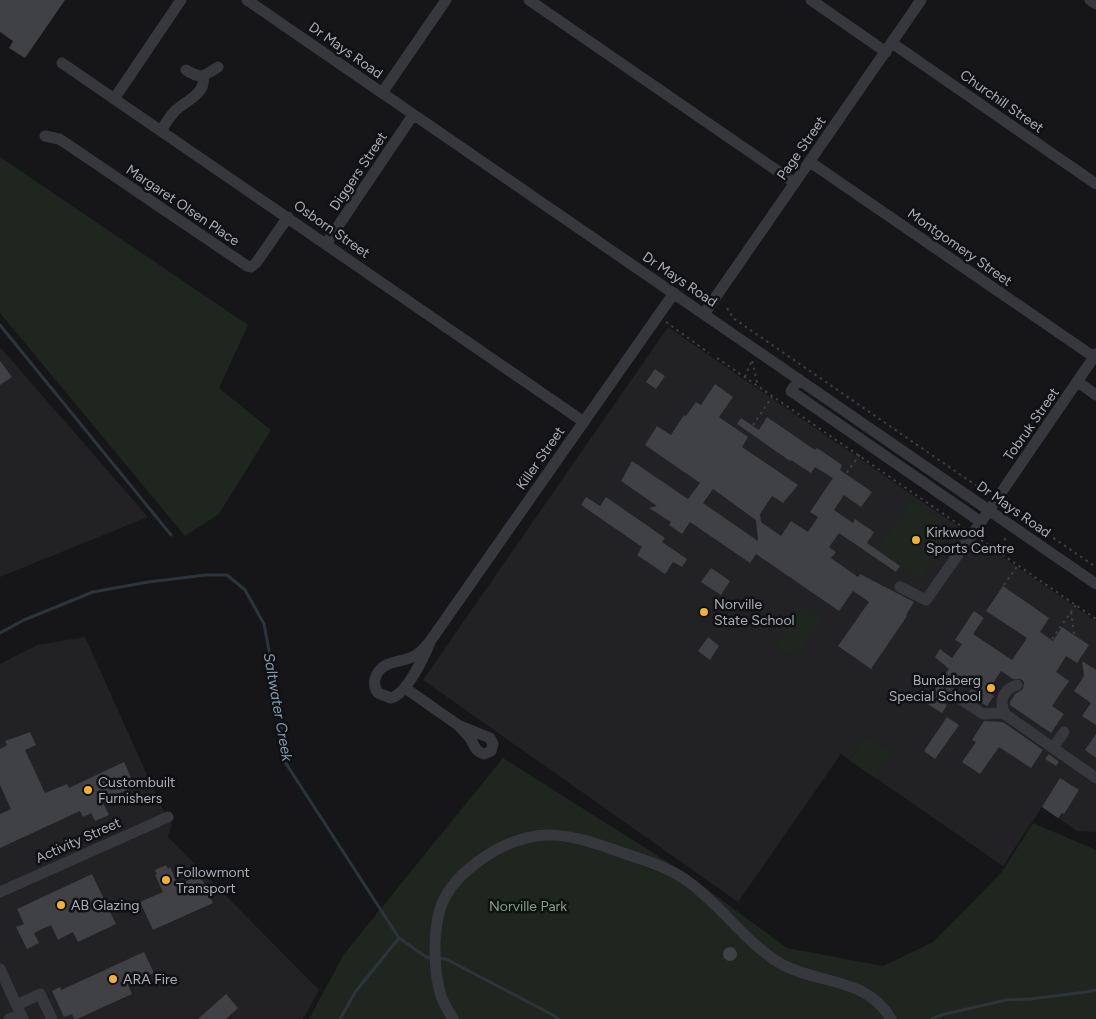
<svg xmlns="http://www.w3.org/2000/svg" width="1096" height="1019" viewBox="0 0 1096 1019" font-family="Figtree,sans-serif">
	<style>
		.built { fill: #222225 }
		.green { fill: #1e261f }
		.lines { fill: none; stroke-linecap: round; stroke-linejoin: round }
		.stream { stroke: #2c353c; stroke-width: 3 }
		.building { fill: #404145; fill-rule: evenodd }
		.path { stroke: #3d3f44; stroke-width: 2; stroke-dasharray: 2.5 4; stroke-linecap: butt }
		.minor { stroke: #37383d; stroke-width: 11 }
		.poi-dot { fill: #f2b134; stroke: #111113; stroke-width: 2 }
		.labels { text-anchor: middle; stroke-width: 5; stroke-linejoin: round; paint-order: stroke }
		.street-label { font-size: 14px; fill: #a8adb8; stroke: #111113 }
		.poi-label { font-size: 14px; fill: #a8adb8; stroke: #111113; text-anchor: start }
		.park-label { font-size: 14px; fill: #7fa381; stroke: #111113 }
		.water-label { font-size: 15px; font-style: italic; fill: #7f9bb3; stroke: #111113 }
	</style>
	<rect width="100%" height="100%" fill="#161618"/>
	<path class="built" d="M668 327 1096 621V832L1077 831 1042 807 1003 866 841 754 738 902 423 680Z
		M0 347 148 517 0 577Z
		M85 637 162 808 172 824 168 837 319 990 303 1019H0V664L37 645Z"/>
	<path class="green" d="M0 157 248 325 219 388 271 430 219 514 185 536 0 313Z
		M912 501 954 530 919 579 877 550Z
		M803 606 822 619 795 658 776 645Z
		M867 736 891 752 874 777 850 761Z
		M503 758 685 873 787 948 883 966 933 942 1001 873 1033 823 1096 850V1019H309L344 954Z"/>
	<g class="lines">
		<path class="stream" d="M0 325 171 535
			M0 633 24 620 93 592 148 582 206 575H227L245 590 264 624 279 703 285 762 399 938 426 957 432 958
			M438 958 446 959 553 1015 558 1019
			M340 1019 356 991 399 938
			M932 1019 941 1015 1006 1000 1030 999 1086 992 1096 990"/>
	</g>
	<path class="building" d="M0 0H65L25 58 9 48 13 41 0 32Z
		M0 361 12 377 0 385Z
		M655 369 665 376 656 389 646 382Z
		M715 384 733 397 719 417 748 437 742 447 798 485 783 503 772 496 760 514 761 522 781 536 791 521 808 532 818 517 810 512 833 478 815 467 811 473 791 460 790 461 737 424 741 418 759 430 767 417 815 450 817 448 842 465 840 470 872 492 861 507 844 495 834 510 853 523 855 519 874 532 867 543 900 566 896 572 839 533 829 547 836 552 831 558 858 577 860 574 914 602 906 615 907 616 871 669 838 646 869 602 853 591 839 611 756 554 750 563 690 522 682 534 669 525 671 522 649 508 657 506 621 481 632 461 688 499 700 483 645 445 657 426 671 435 684 415 686 416 696 402 701 405ZM713 489 756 520 758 541 703 503Z
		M586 497 600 506 606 497 665 538 662 542 687 559 682 567 673 562 665 574 637 555 642 547 581 505Z
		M711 568 730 581 721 595 701 582Z
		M1003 586 1049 618 1040 632 1053 641 1062 627 1089 645 1077 663 1066 656 1056 672 1069 681 1052 706 1064 714 1051 733 1010 705V702L1015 694 1023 689 1024 682 1021 679H1013L1001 671 988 691 994 696 987 706 967 695 974 686 959 675 952 685H947L944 688 943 692 944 696 941 701 947 705 942 713 926 703 949 669 935 657 940 649 952 658 962 644 955 640 974 611 984 618 973 634 1012 660 1027 638 986 611Z
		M708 637 719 646 710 660 698 651Z
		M1082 661 1096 670V725L1082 716 1091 703 1074 691 1084 676Z
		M947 717 959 725 935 759 924 751Z
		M984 721 1003 722 1043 750 1031 768 999 747 980 774 962 762 976 742 972 740Z
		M30 732 36 745 25 750 45 793 67 784 69 788 124 762 135 786 102 801 109 815 95 821 91 813 83 817 80 811 0 848V814L11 809 0 785V749L7 745 5 741Z
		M1096 734V758L1085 750Z
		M1049 754 1059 762 1056 766 1045 759Z
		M1060 778 1079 790 1064 814 1062 813 1058 818 1042 807Z
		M166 865 168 869 170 867 178 885 200 875 213 903 153 930 140 902 163 892 155 875 157 874 155 870Z
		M92 874 116 924 78 942 73 932 58 940 51 925 34 933 39 943 27 949 16 927 24 924 17 909Z
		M723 954a7 7 0 1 1 14 0a7 7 0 1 1-14 0Z
		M144 952 154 973 128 985 132 994 77 1019H74L72 1014 64 1017 52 991 60 987 61 990Z
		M226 994 238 1008 226 1019H198Z"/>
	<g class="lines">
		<path class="path" d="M727 308 733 318 987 493
			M666 322 709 353
			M717 358 964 528
			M745 377 752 360 758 387
			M753 425 772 397
			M843 478 861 453
			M1005 505 1096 567
			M981 540 1096 619
			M997 551 1007 536
			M1004 585 1018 565
			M1071 612 1074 634
			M1052 639 1076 605"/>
		<path class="minor" d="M247 0 1096 584
			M529 0 795 183
			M811 0 886 52
			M1090 0 1096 4
			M892 43 1096 184
			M62 63 584 422
			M186 70C202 80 203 76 218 67
			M382 93 446 0
			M114 99 181 0
			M161 131C165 124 169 117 175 111 185 101 207 94 203 76
			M45 136 59 139 64 142 247 266 251 267 256 263 288 217
			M810 162 1094 357
			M326 244 413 115
			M704 314 921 0
			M799 379 791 391 981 522 1096 354
			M1078 382 1096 395
			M900 587 926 600 981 522
			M431 640C425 655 407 694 391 698L378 693C375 689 374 684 375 679 381 659 399 664 414 656 421 653 426 646 431 640L674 293
			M405 688 458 725 490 738 493 744 491 751 484 754C474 751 475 745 470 738 466 733 462 729 458 725
			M950 692 983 714 1000 713 1006 715 1096 778
			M1006 715C998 703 1002 690 1017 685
			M1053 748 1064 732
			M0 892 168 817
			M0 969 23 1019
			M17 1005 40 994 52 1019
			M9 1019 21 1014
			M453 1019C449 1012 444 1004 441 996 433 970 432 924 444 899 453 882 464 872 479 861 534 821 571 834 629 855 650 862 672 869 690 883 723 907 747 945 783 965 822 985 866 977 891 1019"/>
	</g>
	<g class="poi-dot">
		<circle cx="916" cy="540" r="5"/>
		<circle cx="704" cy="612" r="5"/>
		<circle cx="991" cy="688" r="5"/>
		<circle cx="88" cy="790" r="5"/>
		<circle cx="166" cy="880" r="5"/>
		<circle cx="61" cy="905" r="5"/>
		<circle cx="113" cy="979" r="5"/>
	</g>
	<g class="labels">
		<g class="street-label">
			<text transform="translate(346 50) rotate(35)" y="5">Dr Mays Road</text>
			<text transform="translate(1002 101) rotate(35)" y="5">Churchill Street</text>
			<text transform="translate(801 148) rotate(-55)" y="5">Page Street</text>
			<text transform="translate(358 171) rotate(-56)" y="5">Diggers Street</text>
			<text transform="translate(183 205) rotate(34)" y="5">Margaret Olsen Place</text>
			<text transform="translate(332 229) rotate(35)" y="5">Osborn Street</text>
			<text transform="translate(960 247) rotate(35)" y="5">Montgomery Street</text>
			<text transform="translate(680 279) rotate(34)" y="5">Dr Mays Road</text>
			<text transform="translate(1031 424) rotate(-55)" y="5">Tobruk Street</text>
			<text transform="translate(540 458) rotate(-55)" y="5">Killer Street</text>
			<text transform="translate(1014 509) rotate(35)" y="5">Dr Mays Road</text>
			<text transform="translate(78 840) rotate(-24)" y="5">Activity Street</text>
		</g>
		<g class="poi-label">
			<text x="926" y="537">Kirkwood<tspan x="926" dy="16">Sports Centre</tspan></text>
			<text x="714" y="609">Norville<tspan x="714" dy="16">State School</tspan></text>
			<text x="981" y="685" text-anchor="end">Bundaberg<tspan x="981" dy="16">Special School</tspan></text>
			<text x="98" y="787">Custombuilt<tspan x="98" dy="16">Furnishers</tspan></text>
			<text x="176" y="877">Followmont<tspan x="176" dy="16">Transport</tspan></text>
			<text x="71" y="910">AB Glazing</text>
			<text x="123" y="984">ARA Fire</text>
		</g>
		<g class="park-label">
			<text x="528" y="911">Norville Park</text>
		</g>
		<g class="water-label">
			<text transform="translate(278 707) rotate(80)" y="5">Saltwater Creek</text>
		</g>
	</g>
</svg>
